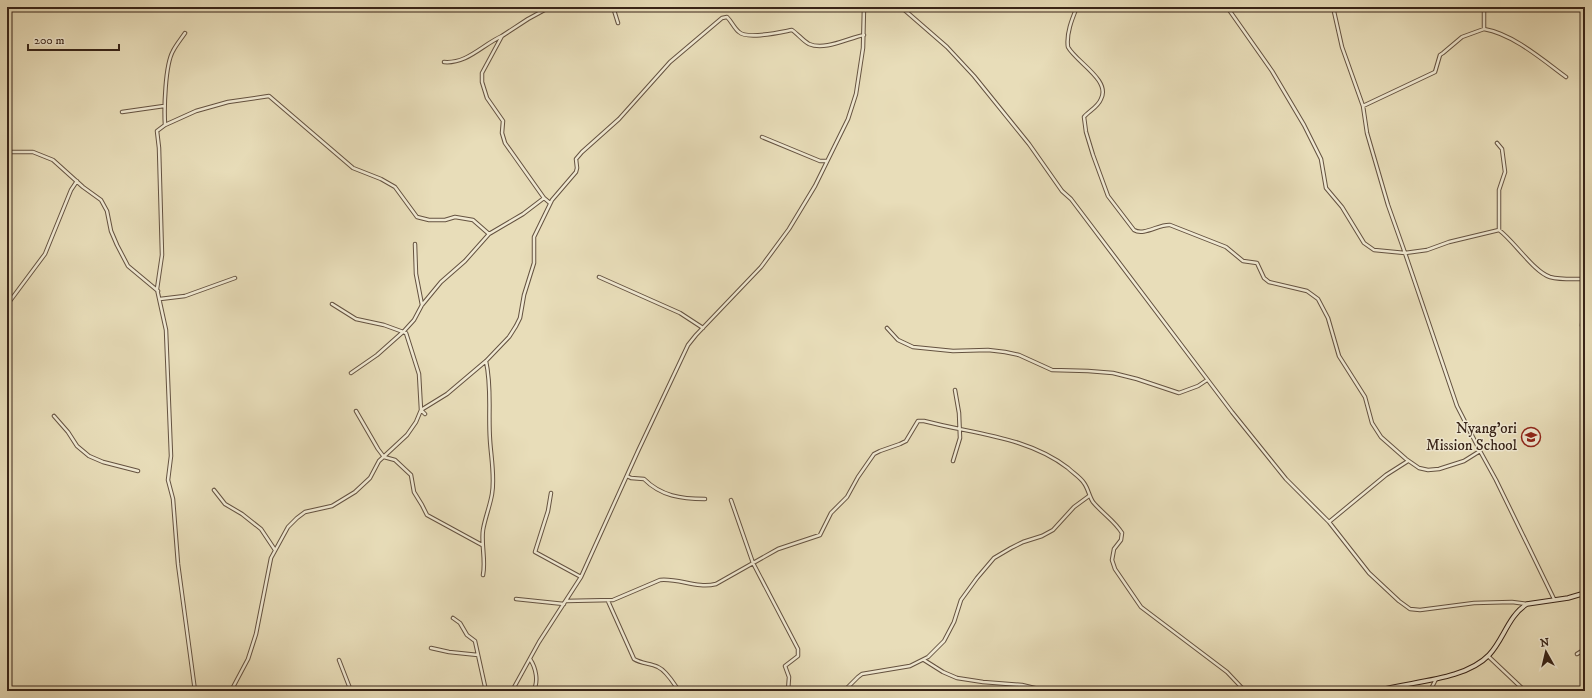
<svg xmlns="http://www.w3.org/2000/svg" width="1592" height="698" viewBox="0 0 1592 698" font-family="'IM FELL DW Pica',serif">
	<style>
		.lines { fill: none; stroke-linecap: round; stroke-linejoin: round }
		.minor-casing { stroke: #645240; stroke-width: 4.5 }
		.secondary-casing { stroke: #382418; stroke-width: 5.5 }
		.minor { stroke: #f0e9d2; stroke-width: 2.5 }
		.secondary { stroke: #f0e9d2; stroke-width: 3.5 }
		.labels { text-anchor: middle; stroke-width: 3; stroke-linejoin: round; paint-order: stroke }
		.poi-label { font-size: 15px; fill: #382418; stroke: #f0e9d2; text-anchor: end }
	</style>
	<rect width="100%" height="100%" fill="#e8ddb9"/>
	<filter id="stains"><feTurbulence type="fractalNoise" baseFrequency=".005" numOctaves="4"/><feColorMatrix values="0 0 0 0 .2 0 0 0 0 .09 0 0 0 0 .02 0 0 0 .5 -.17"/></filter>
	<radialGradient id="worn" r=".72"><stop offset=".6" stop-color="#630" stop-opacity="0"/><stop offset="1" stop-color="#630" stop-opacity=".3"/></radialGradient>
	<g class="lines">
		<defs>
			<path id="minor" d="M550 7 528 19 502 36 482 73V82L487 98 503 121 502 133 505 143 544 198 550 203
				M613 7 618 23
				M901 7 947 47 974 76 1029 144 1062 191 1071 199 1232 412 1286 479 1329 522 1369 573 1399 601 1410 609 1420 610 1474 603 1512 602 1527 604
				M1077 7C1072 19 1066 34 1068 47 1076 62 1111 80 1101 99 1098 107 1089 111 1084 117L1086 132 1093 155 1108 196 1134 230C1144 236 1159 224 1170 225L1226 247 1243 261 1257 263 1264 278 1269 282 1307 291 1318 299 1328 318 1339 356 1365 397 1372 423 1381 437 1406 459 1419 468 1428 470 1439 469 1464 461 1480 451
				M1227 7 1272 71 1304 125 1321 159 1326 188 1342 207 1364 243 1374 250 1405 253 1457 406 1480 451 1496 480 1554 599
				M1333 7 1342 47 1363 106 1367 133 1388 205 1405 253 1427 250 1449 242 1499 230C1514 241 1534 272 1550 277 1561 280 1574 279 1585 279
				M1484 29C1513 34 1543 60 1566 77
				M185 33C181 39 176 45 173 51 165 65 164 109 165 125L196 111 228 102 269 96 353 168 381 179 395 187 417 217 429 220H445L455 217 473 220 489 234
				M444 62C467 64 482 45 502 36
				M1363 106 1435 72 1440 55 1443 53 1462 37 1484 29V7
				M122 112 164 106
				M165 125 157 131 159 148 162 255 157 289 166 330 171 456 168 480 173 499 178 564 195 691
				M762 137 820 161H826
				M1497 143 1502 149 1505 172 1499 190V230
				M7 152H33L53 160 83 187 101 200 107 211 111 231 117 245 128 266 158 291
				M415 244 416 274 422 305
				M599 277 680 313 703 328
				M160 299 185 296 235 278
				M332 304 356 319 384 325 406 333 419 374 421 410 425 414
				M7 305 45 254 71 190 77 181
				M1582 326 1585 280
				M887 328 898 340 913 347 953 351 988 350 1005 352 1019 355 1052 370 1088 371 1113 373 1137 379 1179 393 1198 386 1207 380
				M351 373 377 355 404 331 414 320 422 305 441 282 465 261 489 234 523 214 544 198
				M356 411 378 449 384 457
				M54 416 68 432 77 446 89 456 103 462 138 471
				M384 457 395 460 411 475 414 492 422 505 427 515 482 545
				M953 461 960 438 959 413 955 390
				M627 476 631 478 644 479C661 496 681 499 705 499
				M214 490 225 504 242 514 261 529 275 550
				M551 493 548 511 535 552 581 577
				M731 500 753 563 798 649V656L785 666 789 677 788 691
				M1329 522 1386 475 1408 461
				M483 575C486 560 481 545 483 530 485 518 490 506 492 494 495 477 491 457 490 440 488 412 492 388 486 361
				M516 599 564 604
				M566 601 613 600 660 580C679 578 697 589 716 584L778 549 820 535 831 513 847 497 858 477 874 454 880 451 900 444 906 441 918 421H924C973 434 1026 436 1068 468 1073 473 1080 477 1084 483 1088 488 1089 496 1093 502 1102 513 1115 521 1122 533L1121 540 1114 549 1112 560 1115 569 1141 607 1227 672 1245 691
				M608 601 634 659C642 664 650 663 658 667 667 671 674 684 679 691
				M453 618 460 623 467 635 475 641 486 691
				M431 648 449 652 478 655
				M1577 654 1585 649
				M1488 656 1525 691
				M530 659C536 668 539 682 533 691
				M339 660 351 691
				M924 660 943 672 957 678 983 682 1022 685 1047 691
				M231 691 248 659 256 634 271 558 288 527 297 518 305 512 332 506 355 492 370 478 379 461 407 435 416 422 421 410 447 394 486 361 509 337 516 326 520 318 524 295 534 263V237L552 200 576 172 577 168 576 159 582 152 619 119 670 62 722 18 727 17C732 22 734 28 739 32 747 40 781 32 792 30 798 34 803 41 809 44 825 51 848 38 864 35
				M512 691 539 642 581 577 638 451 688 345 696 335 761 267 789 229 815 186 848 119 856 94 863 48 864 7
				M844 691 858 677 862 674 910 666 928 657 944 641 954 622 961 600 977 578 994 558 1011 548 1023 542 1042 536 1053 530 1074 507 1089 496
				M1430 691 1436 679"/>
			<path id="secondary" d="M1377 691C1410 681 1464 681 1489 655 1504 639 1508 616 1527 604L1568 598 1585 593"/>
		</defs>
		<use href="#minor" class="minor-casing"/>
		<use href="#secondary" class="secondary-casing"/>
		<use href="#minor" class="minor"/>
		<use href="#secondary" class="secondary"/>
	</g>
	<defs>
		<symbol id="school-ring" viewBox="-11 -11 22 22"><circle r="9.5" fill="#f0e9d2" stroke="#8f2418" stroke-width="1.5"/><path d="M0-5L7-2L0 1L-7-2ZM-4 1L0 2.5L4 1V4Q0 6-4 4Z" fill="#8f2418"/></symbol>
	</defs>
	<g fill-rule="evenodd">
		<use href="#school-ring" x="1520" y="426" width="22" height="22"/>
	</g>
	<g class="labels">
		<g class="poi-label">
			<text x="1517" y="433">Nyang'ori<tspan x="1517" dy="17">Mission School</tspan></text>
		</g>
	</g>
	<rect width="1592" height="698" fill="none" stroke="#e8ddb9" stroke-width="24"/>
	<rect x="8" y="8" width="1576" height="682" fill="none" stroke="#382418" stroke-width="2"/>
	<rect x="12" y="12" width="1568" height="674" fill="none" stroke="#382418"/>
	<g transform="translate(1546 652) rotate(352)" stroke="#f0e9d2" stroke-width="3" paint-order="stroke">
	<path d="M0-3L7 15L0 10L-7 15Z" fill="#382418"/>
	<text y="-6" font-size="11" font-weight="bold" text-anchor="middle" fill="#382418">N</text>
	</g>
	<path d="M28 44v6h91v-6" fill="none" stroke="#382418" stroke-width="2"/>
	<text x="34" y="44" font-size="12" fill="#382418" stroke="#f0e9d2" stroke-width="3" paint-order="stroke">200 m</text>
	<rect width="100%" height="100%" filter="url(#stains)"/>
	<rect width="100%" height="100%" fill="url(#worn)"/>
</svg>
